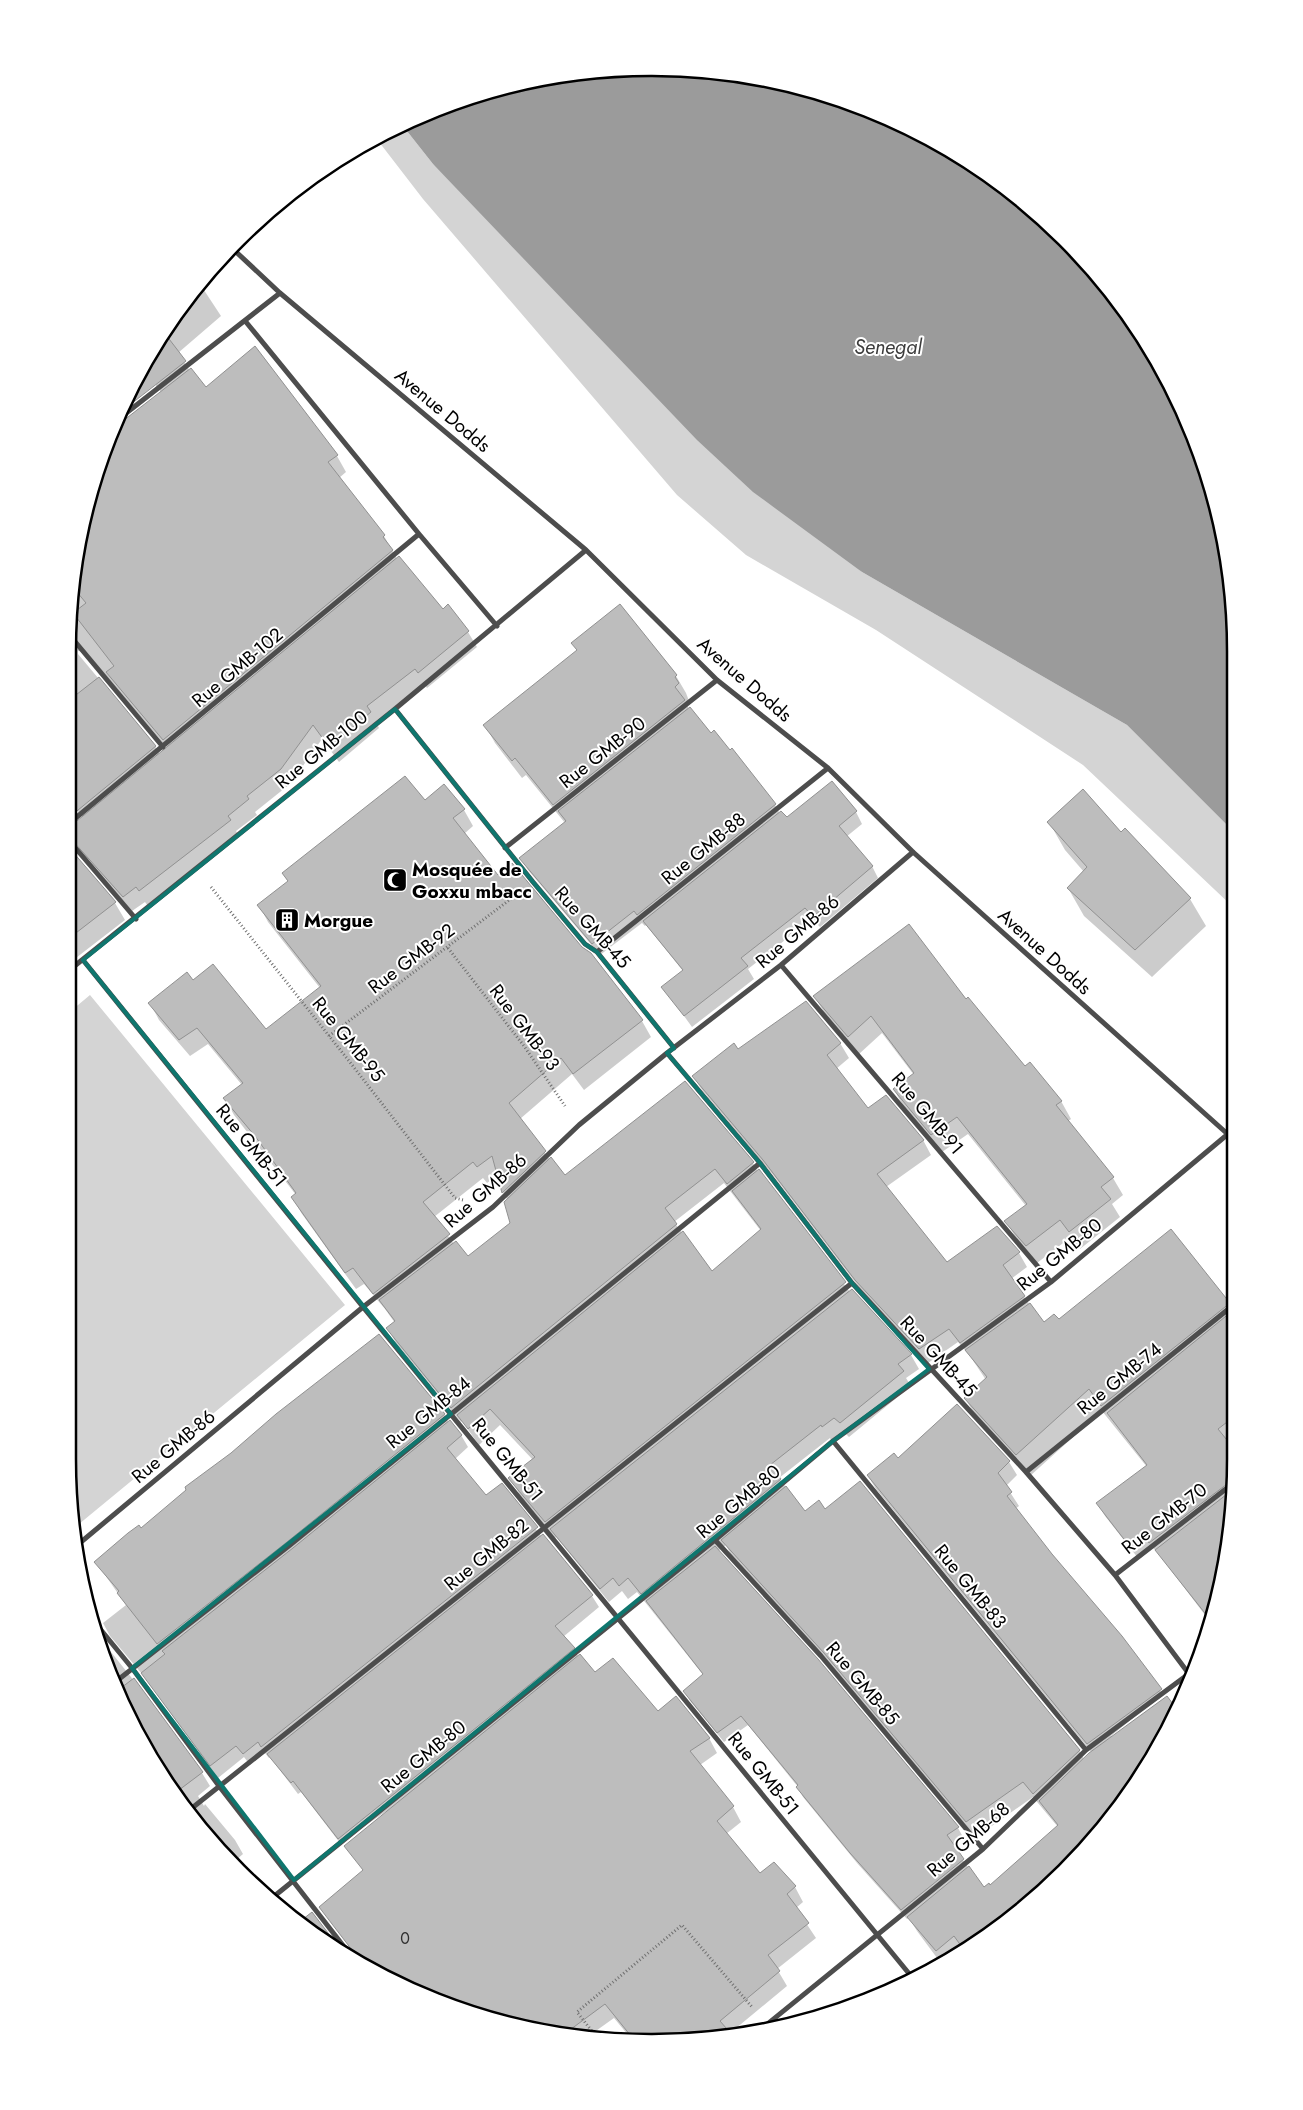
<svg xmlns="http://www.w3.org/2000/svg" width="1303" height="2110" viewBox="0 0 1303 2110" font-family="Jost,sans-serif">
	<style>
		.green { fill: #d4d4d4 }
		.water { fill: #9b9b9b }
		.shadow { fill: #0003; fill-rule: evenodd }
		.building { fill: #bdbdbd; stroke: #919191 }
		.lines { fill: none; stroke-linecap: round; stroke-linejoin: round }
		.path { stroke: #6f6f6f; stroke-width: 3; stroke-dasharray: 1 2.5; stroke-linecap: butt }
		.minor { stroke: #4d4d4d; stroke-width: 5 }
		.marked { fill: none; stroke: #0f766e; stroke-width: 4; stroke-linejoin: round }
		.labels { text-anchor: middle; stroke-width: 4; stroke-linejoin: round; paint-order: stroke }
		.number-label { font-size: 16px; fill: #2f2f2f }
		.street-label { font-size: 19px; fill: #000; stroke: #fff }
		.poi-label { font-size: 19px; font-weight: bold; fill: #000; stroke: #fff; text-anchor: start }
		.water-label { font-size: 20px; font-style: italic; fill: #3c3c3c; stroke: #fff }
		.rim { fill: none; stroke: #000; stroke-width: 2.5 }
	</style>
	<rect width="100%" height="100%" fill="#fff"/>
	<path class="green" d="M403 126 433 164 862 572 1127 725 1233 831V907L1083 765 876 630 746 555 677 495 423 199 376 138Z
		M90 995 345 1305 73 1529 72 1010Z"/>
	<path class="water" d="M689 69 802 87 910 128 1007 188 1091 267 1157 360 1205 464 1234 613 1233 831 1127 725 862 572 753 492 697 440 433 164 403 126 464 99 575 73Z"/>
	<path class="shadow" d="M200 284 221 316 178 353 190 371 206 388 337 456 346 472 339 478 384 536 397 559 443 610 448 606 468 632 477 647 427 688 424 684 376 722 379 728 339 762 322 739 290 784 255 812 257 815 236 831 239 836 148 906 145 902 132 911 83 855 75 840 91 827 72 804V576L98 479 134 451 167 400 145 371 188 296ZM78 651 86 652 168 749 160 755 155 746 78 654Z
		M573 643 676 676 686 693 689 701 686 703 689 709 775 805 780 814 787 819 856 812 862 824 846 837 872 866 878 878 820 927 812 919 748 969 754 979 692 1027 663 987 683 971 646 925 645 926 642 923 600 955 528 870 521 858 565 823 526 775 522 778 495 743 485 725 577 651Z
		M424 802 464 810 473 826 464 834 497 876 642 1021 651 1037 584 1090 572 1074 520 1119 550 1160 565 1177 685 1083 753 1163 758 1172 759 1171 850 1292 851 1291 911 1355 919 1369 906 1378 911 1386 849 1437 843 1431 831 1440 830 1438 779 1478 805 1513 825 1510 1079 1750 1084 1759 1092 1753 876 1489 868 1476 897 1460 1009 1462 1017 1475 1006 1486 1019 1506 1015 1509 1154 1680 1162 1694 1111 1736 1130 1760 1115 1814 1064 1872 976 1944 940 1962 917 1931 909 1918 907 1919 857 1863 803 1797 798 1787 748 1725 724 1742 690 1701 685 1691 704 1676 637 1592 628 1599 622 1591 609 1602 556 1537 555 1538 520 1495 510 1478 533 1460 500 1425 479 1445 462 1421 461 1422 396 1343 388 1329 395 1323 385 1309 364 1284 356 1289 302 1214 292 1197 296 1195 234 1115 225 1098 242 1085 208 1044 190 1056 159 1020 150 1003 193 982 266 1030 320 988 268 922 259 905 288 882 283 873ZM498 1175 503 1192 508 1201 511 1223 467 1257 454 1244 434 1217 483 1178 487 1183ZM724 1183 761 1231 712 1273 674 1222ZM726 1545 732 1557 976 1837 1033 1797 1058 1827 990 1886 984 1889 952 1845 963 1837 958 1828 718 1551Z
		M1049 822 1190 899 1206 926 1152 977 1084 916 1068 888 1084 872 1065 850Z
		M72 852 115 903 125 920 72 961Z
		M815 997 966 1000 1025 1068 1061 1101 1071 1119 1067 1122 1113 1178 1123 1195 1112 1204 1120 1217 1080 1249 1071 1237 1037 1263 1016 1238 1006 1221 1026 1206 968 1134 942 1152 904 1107 894 1090 914 1075 882 1033 859 1054 825 1014Z
		M840 1043 849 1058 836 1069 868 1110 923 1140 931 1155 886 1187 947 1264 1019 1253 1027 1267 1011 1279 1044 1324 1229 1304 1231 1308V1534L1208 1619 1158 1553 1152 1547 1138 1558 1105 1516 1098 1504 1147 1467 1102 1411 1030 1476 978 1420 965 1398 986 1380 970 1356 958 1342 928 1363 865 1295 773 1175 702 1090 693 1076 738 1051Z
		M444 1414 449 1423 461 1435 468 1447 455 1459 486 1497 501 1485 542 1537 592 1596 599 1607 563 1637 579 1657 595 1673 658 1713 709 1738 717 1753 700 1765 733 1807 741 1822 726 1834 760 1874 774 1863 795 1887 803 1902 796 1908 816 1938 777 1969 787 1986 729 2034 731 2037 651 2042 633 2041 614 2018 586 2038 575 2037 464 2012 411 1835 391 1808 340 1843 301 1792 298 1794 270 1757 269 1758 265 1753 250 1765 244 1757 218 1778 142 1674 110 1636 103 1623 126 1605 96 1562 140 1529Z
		M95 1632 131 1677 202 1773 210 1786 198 1796 204 1806 205 1804 235 1840 243 1854 235 1861 188 1814 128 1717 98 1646Z"/>
	<path class="building" d="M166 335 186 361 122 411 123 409Z
		M255 346 338 455 328 462 385 535 383 537 393 550 163 740 106 672 114 666 73 613 86 603 72 586V576L114 425 119 424 191 368 206 387Z
		M399 556 443 609 448 604 469 631 418 673 415 669 367 706 371 712 329 747 313 725 281 769 247 796 249 799 228 816 231 820 139 891 136 887 123 897 72 840V825Z
		M620 604 677 675 675 677 679 683 675 687 685 700 553 805 515 758 512 761 483 725 577 650 571 643Z
		M99 677 156 746 72 815V698Z
		M690 707 711 733 714 730 730 750 732 748 776 804 637 915 634 911 592 944 519 858 566 821 558 811Z
		M405 776 425 800 444 784 465 809 453 818 498 875 512 863 582 947 591 953 643 1020 573 1074 561 1058 509 1103 546 1151 502 1193 492 1156 477 1167 473 1162 423 1202 450 1234 373 1294 353 1268 345 1273 291 1197 296 1193 255 1136 223 1098 243 1083 197 1028 179 1040 148 1003 187 972 193 980 213 964 266 1029 321 986 257 905 288 881 282 873Z
		M832 781 857 811 839 826 873 866 813 917 805 908 741 958 748 966 684 1016 661 987 683 970 643 921 781 811 787 817Z
		M1083 789 1121 832 1125 828 1191 898 1135 950 1067 888 1087 867 1047 822Z
		M72 851 116 902 72 936Z
		M909 924 966 999 968 997 1025 1066 1030 1062 1062 1101 1056 1105 1114 1177 1101 1187 1111 1199 1069 1232 1060 1220 1026 1246 1004 1221 1027 1204 957 1117 931 1135 893 1089 914 1073 871 1016 848 1037 813 996Z
		M806 1001 841 1043 827 1055 868 1108 886 1095 924 1140 877 1174 947 1262 997 1226 1020 1252 1003 1265 1025 1296 960 1343 949 1329 919 1349 855 1280 763 1160 692 1076 734 1043 738 1049Z
		M685 1081 754 1162 727 1184 715 1169 665 1208 677 1224 451 1408 386 1328 395 1321 379 1300 456 1241 468 1256 510 1223 504 1202 551 1157 565 1175Z
		M759 1169 846 1282 545 1522 508 1478 535 1457 490 1409 468 1429 457 1415 683 1231 712 1271 761 1229 732 1191Z
		M1171 1229 1230 1303 1101 1406 1089 1389 1016 1455 964 1398 987 1377 965 1350 1030 1303 1044 1322 1054 1314 1059 1319Z
		M852 1289 912 1354 898 1364 904 1371 840 1423 834 1418 822 1427 821 1425 770 1465 781 1479 641 1594 628 1578 619 1586 613 1578 600 1589 550 1529Z
		M1231 1312V1419L1218 1429 1231 1445V1481L1149 1543 1144 1536 1130 1547 1096 1503 1147 1465 1107 1413Z
		M379 1334 445 1414 287 1542 157 1644 117 1593 119 1591 94 1562 128 1533 139 1525 141 1528 186 1490 185 1487 231 1453 276 1414Z
		M957 1404 1010 1461 998 1473 1012 1492 1007 1496 1052 1554 1122 1636 1162 1689 1087 1744 867 1475 894 1453 898 1458Z
		M450 1420 462 1435 447 1448 486 1495 502 1483 538 1527 261 1747 258 1742 243 1754 236 1746 210 1766 141 1673 165 1654 162 1651 293 1548Z
		M860 1481 1080 1750 1033 1794 1023 1782 966 1822 824 1653 721 1540 786 1486 805 1511 819 1500 825 1509Z
		M1231 1491V1534L1208 1617 1155 1550Z
		M543 1534 593 1595 555 1626 575 1648 338 1839 293 1781 291 1783 267 1754Z
		M715 1546 818 1659 959 1827 947 1835 964 1859 901 1910 850 1853 796 1787 798 1785 741 1716 717 1733 683 1691 703 1674 646 1601Z
		M580 1654 595 1672 613 1658 658 1711 676 1696 710 1738 690 1751 734 1806 717 1821 760 1873 774 1862 796 1886 787 1894 809 1923 768 1955 780 1971 720 2021 733 2036 651 2042 635 2041 605 2004 563 2035 464 2012 393 1982 356 1959 355 1954 319 1907 363 1870 344 1846Z
		M134 1678 203 1772 175 1793 128 1717 117 1691Z
		M1167 1696 1176 1708 1115 1814 1065 1871 976 1944 964 1950 954 1936 936 1951 907 1917 969 1866 984 1887 989 1883 990 1885 1058 1825 1039 1801 1089 1753Z
		M312 1912 341 1950 298 1923Z"/>
	<g class="lines">
		<path class="path" d="M211 887 349 1061 455 1198 463 1200
			M448 948 524 1046 565 1106
			M329 1036 516 895
			M598 2039 577 2012 682 1925 752 2007"/>
		<path class="minor" d="M233 249 280 293 586 550 717 680 828 768 913 852 1232 1138
			M246 322 419 534 497 626
			M116 421 280 293
			M72 638 163 747
			M395 709 533 882 585 944 597 952 674 1048
			M72 821 419 534
			M72 844 136 919
			M505 848 717 680
			M597 952 828 768
			M83 960 363 1307 911 1976
			M781 965 1051 1282
			M72 968 395 709 586 550
			M667 1053 760 1163 852 1283 1026 1472 1115 1575 1192 1678
			M833 1441 1086 1750
			M1026 1472 1231 1307
			M715 1540 821 1656 983 1849
			M75 1547 363 1307 493 1207 579 1125 667 1053 781 965 913 852
			M1115 1575 1231 1485
			M92 1619 132 1668 219 1786 352 1957
			M114 1683 290 1545 760 1163
			M187 1812 852 1283
			M272 1898 715 1540 833 1441 1051 1282 1228 1134
			M760 2030 983 1849 1086 1750 1194 1670"/>
	</g>
	<path class="marked" d="M395 709 533 882 585 944 597 952 674 1048 667 1053 760 1163 852 1283 929 1369 833 1441 294 1880 132 1668 451 1414 83 960Z"/>
	<defs>
		<symbol id="mosque-square" viewBox="-11 -11 22 22"><rect x="-9" y="-9" width="18" height="18" rx="4" fill="#000" stroke="#fff"/><path d="M3.5-4.9A6 6 0 1 0 3.5 4.9A5 5 0 1 1 3.5-4.9Z" fill="#fff"/></symbol>
		<symbol id="building-square" viewBox="-11 -11 22 22"><rect x="-9" y="-9" width="18" height="18" rx="4" fill="#000" stroke="#fff"/><path d="M-4-6H4V6H1V3H-1V6H-4ZM-2.5-4.3h1.7v1.8h-1.7ZM.8-4.3h1.7v1.8H.8ZM-2.5-1h1.7V.8h-1.7ZM.8-1h1.7V.8H.8Z" fill="#fff"/></symbol>
	</defs>
	<g fill-rule="evenodd">
		<use href="#mosque-square" x="381" y="866" width="28" height="28"/>
		<use href="#building-square" x="273" y="906" width="28" height="28"/>
	</g>
	<g class="labels">
		<g class="number-label">
			<text x="405" y="1944">0</text>
		</g>
		<g class="street-label">
			<text transform="translate(443 410) rotate(40)" y="7">Avenue Dodds</text>
			<text transform="translate(237 667) rotate(-40)" y="7">Rue GMB-102</text>
			<text transform="translate(745 679) rotate(41)" y="7">Avenue Dodds</text>
			<text transform="translate(321 749) rotate(-39)" y="7">Rue GMB-100</text>
			<text transform="translate(602 752) rotate(-38)" y="7">Rue GMB-90</text>
			<text transform="translate(703 848) rotate(-39)" y="7">Rue GMB-88</text>
			<text transform="translate(593 927) rotate(48)" y="7">Rue GMB-45</text>
			<text transform="translate(797 931) rotate(-40)" y="7">Rue GMB-86</text>
			<text transform="translate(1045 951) rotate(42)" y="7">Avenue Dodds</text>
			<text transform="translate(411 958) rotate(-37)" y="7">Rue GMB-92</text>
			<text transform="translate(525 1027) rotate(53)" y="7">Rue GMB-93</text>
			<text transform="translate(349 1039) rotate(51)" y="7">Rue GMB-95</text>
			<text transform="translate(928 1113) rotate(50)" y="7">Rue GMB-91</text>
			<text transform="translate(252 1145) rotate(51)" y="7">Rue GMB-51</text>
			<text transform="translate(485 1190) rotate(-41)" y="7">Rue GMB-86</text>
			<text transform="translate(1059 1254) rotate(-39)" y="7">Rue GMB-80</text>
			<text transform="translate(939 1356) rotate(47)" y="7">Rue GMB-45</text>
			<text transform="translate(1119 1378) rotate(-39)" y="7">Rue GMB-74</text>
			<text transform="translate(428 1412) rotate(-39)" y="7">Rue GMB-84</text>
			<text transform="translate(173 1446) rotate(-40)" y="7">Rue GMB-86</text>
			<text transform="translate(508 1459) rotate(51)" y="7">Rue GMB-51</text>
			<text transform="translate(738 1501) rotate(-40)" y="7">Rue GMB-80</text>
			<text transform="translate(1164 1518) rotate(-38)" y="7">Rue GMB-70</text>
			<text transform="translate(486 1554) rotate(-39)" y="7">Rue GMB-82</text>
			<text transform="translate(971 1586) rotate(51)" y="7">Rue GMB-83</text>
			<text transform="translate(863 1683) rotate(50)" y="7">Rue GMB-85</text>
			<text transform="translate(423 1756) rotate(-39)" y="7">Rue GMB-80</text>
			<text transform="translate(764 1773) rotate(51)" y="7">Rue GMB-51</text>
			<text transform="translate(968 1839) rotate(-41)" y="7">Rue GMB-68</text>
		</g>
		<g class="poi-label">
			<text x="412" y="876">Mosquée de<tspan x="412" dy="22">Goxxu mbacc</tspan></text>
			<text x="304" y="927">Morgue</text>
		</g>
		<g class="water-label">
			<text x="888" y="354">Senegal</text>
		</g>
	</g>
	<path d="M0 0H1303V2110H0ZM651 76H652A575 575 0 0 1 1227 651V1459A575 575 0 0 1 652 2034H651A575 575 0 0 1 76 1459V651A575 575 0 0 1 651 76Z" fill="#fff" fill-rule="evenodd"/>
	<path class="rim" d="M651 76H652A575 575 0 0 1 1227 651V1459A575 575 0 0 1 652 2034H651A575 575 0 0 1 76 1459V651A575 575 0 0 1 651 76Z"/>
</svg>
